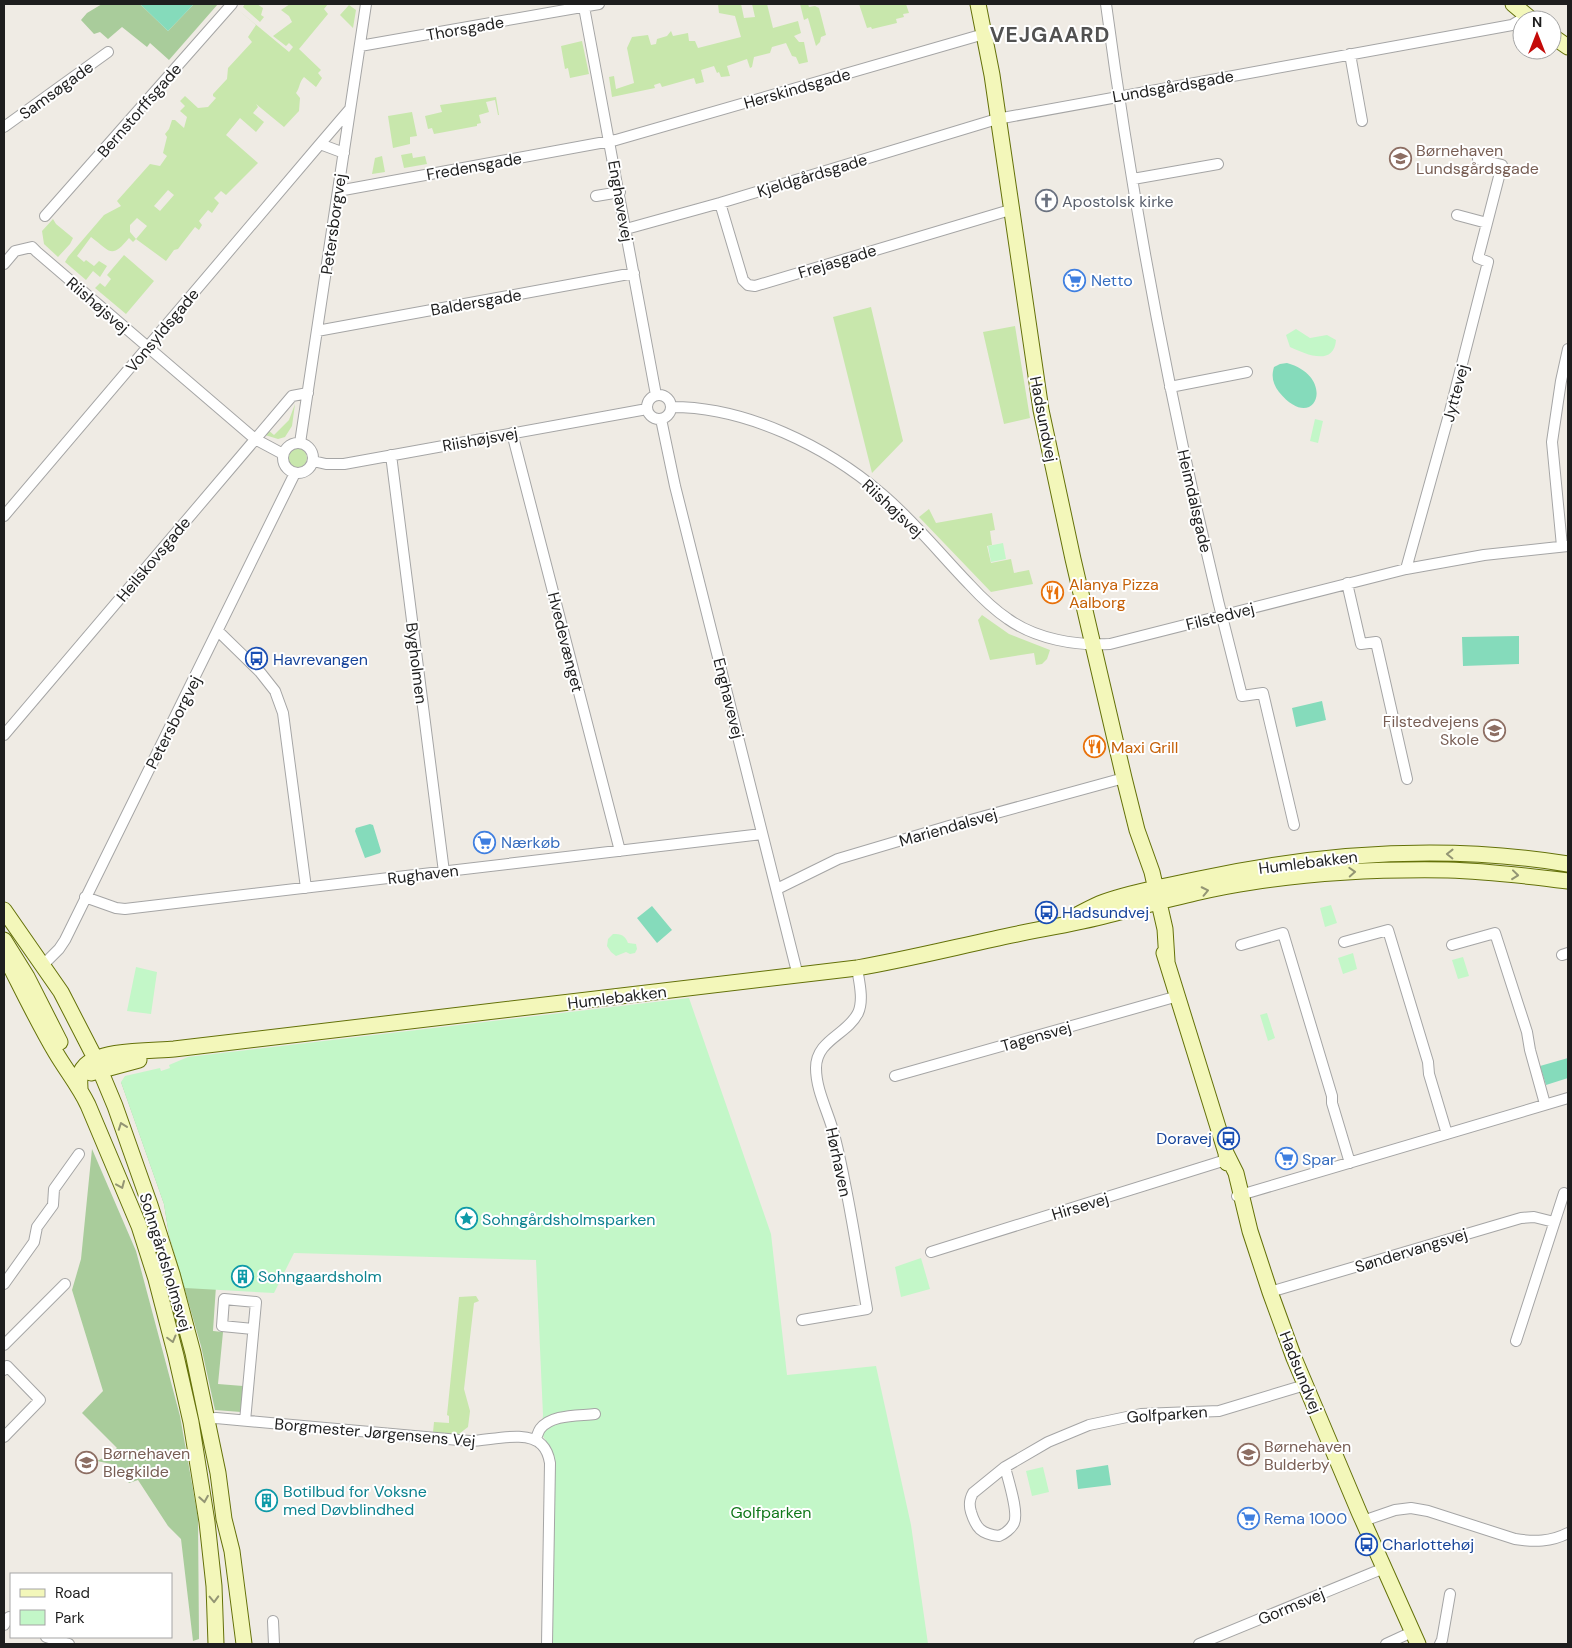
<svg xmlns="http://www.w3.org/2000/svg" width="1572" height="1648" viewBox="0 0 1572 1648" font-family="'DM Sans',sans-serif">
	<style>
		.grass { fill: #c8e7ac; fill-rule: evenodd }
		.forest { fill: #a9cc9b }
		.park { fill: #c3f7c8 }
		.pitch { fill: #85dbbb }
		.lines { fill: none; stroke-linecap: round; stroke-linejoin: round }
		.street-casing { stroke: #a5a5a5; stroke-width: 12 }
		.secondary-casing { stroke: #647109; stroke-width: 17 }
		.street { stroke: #fff; stroke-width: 10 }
		.secondary { stroke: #f3f7ba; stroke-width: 15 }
		.oneway { stroke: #939574 }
		.labels { text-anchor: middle; stroke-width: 4; stroke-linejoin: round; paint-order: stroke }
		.street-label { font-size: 16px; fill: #1e1e1e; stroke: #fff }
		.education-label { font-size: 16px; fill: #785e54; stroke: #fff; text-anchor: start }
		.worship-label { font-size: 16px; fill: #5b616d; stroke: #fff; text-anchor: start }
		.shop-label { font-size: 16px; fill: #366cbe; stroke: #fff; text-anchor: start }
		.food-label { font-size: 16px; fill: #c56008; stroke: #fff; text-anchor: start }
		.transit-label { font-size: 16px; fill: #164399; stroke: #fff; text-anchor: start }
		.culture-label { font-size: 16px; fill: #0d838f; stroke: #fff; text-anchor: start }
		.park-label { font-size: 16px; fill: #10781a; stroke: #fff }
		.district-label { font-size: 21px; font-weight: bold; letter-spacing: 1px; fill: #515151; stroke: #fff }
	</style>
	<rect width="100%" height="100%" fill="#efebe4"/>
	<path class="grass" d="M245 4H257L263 8 261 15 264 17 260 22 243 7Z
		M290 4H328L324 9 328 14 299 49 321 70 318 73 322 78 316 87 304 77C299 82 300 88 296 93L300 98 299 111 284 127 256 104 258 107 253 113 264 122 256 132 240 118 226 135 258 163 226 195 221 191 214 198 219 203 212 213 208 210 199 221 202 225 199 230 195 227 181 245 178 249 174 250 166 261 136 239 133 242 129 238C111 260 110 251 91 237L77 256 84 262 86 260 94 266 99 261 107 266 100 277 93 271 86 280 65 262 68 257 104 215 121 206 117 201 150 164 160 166 167 156 163 153 167 137 165 134 169 129 172 120H175L184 128 187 117 180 111 185 106 180 101 185 96 198 108 208 107 216 98 213 96V94L227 79 228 68 252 42 248 37 256 25 237 9 289 52 293 47 289 43 286 46 273 36 292 22 289 16 281 10ZM168 190 174 195 160 211 154 206ZM137 218 147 226 136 239 130 232V225Z
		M718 4H741L744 18 755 17 752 4H767L773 28 798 21 801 33 794 36 799 42H804L808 62 799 64 796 57 792 56 786 43 772 47 770 53 754 57 752 67 750 68 747 59 727 66 730 76 721 77 719 72 717 73 714 66 701 70 704 82 696 84 694 78 662 87 660 83 654 85 655 88 612 97 609 77 614 76 616 89 634 83 627 48 632 37 648 35 651 45 656 44 657 39 667 36 671 31 673 36 688 33 689 41H695L698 48 741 37 735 16 719 13Z
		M800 4H808L809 7 815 6 819 8 826 35 821 37 820 42 816 46 808 18 804 20Z
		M859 4H906L909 13 903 14 904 17 896 19 897 23 872 29 871 27 867 28Z
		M349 5 356 10 353 28 340 15Z
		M582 41 589 74 570 78 568 68 565 69 561 46Z
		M496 97 499 115H498L495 100 486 102 489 112 479 115 481 123 477 124V126L434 134 432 128 428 129 425 116 442 112 440 105Z
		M412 112 417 136 410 137V144L393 148 388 116Z
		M412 153 413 158 425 156 427 164 404 168 401 155Z
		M382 156 385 172 372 174 375 158Z
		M53 219 56 224 73 238 70 244 58 257 44 244 42 231Z
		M124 255 154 281 126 314 95 288 100 283 105 287 111 279 107 275Z
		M871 307 903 441 872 473 833 317Z
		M1015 326 1030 418 1004 424 983 332Z
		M295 404 292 426 285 437 278 439 265 435 268 430 274 435 289 420Z
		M287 458a10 10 0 1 1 20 0a10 10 0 1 1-20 0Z
		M929 509 936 523 992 513 995 530 990 531 992 545 987 546 991 563 1011 559 1014 573 1029 570 1033 584 991 592 919 517Z
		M982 615 1009 634 1050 650 1047 659 1042 664 1036 665 1034 653 990 660 978 620Z
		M476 1296 479 1301 474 1303 464 1389 470 1411 468 1427 455 1437 437 1435 433 1432 434 1422 449 1423V1416L447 1415 459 1297Z"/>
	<path class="forest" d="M102 4H140L168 31 194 4H218L169 60 150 43 147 47 122 27 108 39 100 32 94 34 81 20 87 13Z
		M121 1082 136 1089 218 1256 213 1331 223 1332 218 1384 243 1386 241 1412 215 1410 201 1346 169 1235 164 1204Z
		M92 1149 136 1251 180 1416 198 1518 199 1639 193 1641 181 1539 168 1526 138 1480 129 1483 116 1465 97 1461 109 1455 117 1448 82 1413 103 1391 72 1290 81 1259Z"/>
	<path class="park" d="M1296 329 1310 338 1327 335 1336 340C1334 367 1305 354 1290 347L1286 335Z
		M1315 419 1323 421 1318 443 1310 441Z
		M1003 543 1006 559 991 562 988 546Z
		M1331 905 1337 923 1325 927 1320 908Z
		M613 934C621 934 625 935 628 943L636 944 637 949 635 953 630 954 626 952 616 956 611 952 607 946 608 939Z
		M1353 953 1357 969 1343 974 1338 958Z
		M1463 957 1469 976 1458 979 1452 960Z
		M136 967 157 972 151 1014 127 1011Z
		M689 998 771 1234 787 1375 876 1366 911 1525 928 1644H547L551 1449 541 1433 543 1415 536 1260 294 1253 274 1293 185 1288 169 1235 164 1204 121 1082 125 1076 160 1068 161 1071 170 1068 169 1065 188 1057Z
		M1267 1013 1275 1038 1268 1041 1260 1015Z
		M921 1258 930 1289 901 1297 895 1267Z
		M1043 1467 1049 1492 1032 1496 1026 1471Z"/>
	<path class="pitch" d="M140 4H194L168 31Z
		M1287 363C1338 377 1315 436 1279 392 1273 384 1271 377 1274 367L1280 364Z
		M1519 636V664L1463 666 1462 637Z
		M1322 701 1326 720 1296 727 1292 708Z
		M370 824 373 825 381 851 380 853 365 858 355 831 356 828Z
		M652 906 672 930 657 943 637 918Z
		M1568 1058V1078L1546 1085 1540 1066Z
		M1108 1465 1111 1485 1078 1489 1076 1470Z"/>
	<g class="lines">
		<defs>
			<path id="street" d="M1106 4C1137 237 1183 469 1242 696L1263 693 1294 825
				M584 7 656 395
				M360 46 599 4
				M1350 54 1362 121
				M4 127 108 52
				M320 144 350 109
				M1133 179 1218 164
				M338 191 616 140 984 34
				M596 196 620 192
				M720 203 743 280 748 285 755 286 1010 210
				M1457 215 1487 223
				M45 216 232 4
				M626 229 720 203 997 119 1512 25 1527 16
				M4 264 15 251 32 247 37 252 255 439 283 454
				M317 331 634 273
				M1170 387 1247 372
				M647 407a12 12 0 1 1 24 0a12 12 0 1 1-24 0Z
				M672 407C746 407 826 446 882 494 913 520 940 554 969 584 981 597 993 609 1008 619 1036 639 1076 646 1110 644L1406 569 1484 555 1568 546
				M661 419 675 486 798 976
				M512 433 620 851
				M283 458a15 15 0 1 1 30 0a15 15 0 1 1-30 0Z
				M300 443 366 4
				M391 455 444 872
				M313 461 326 464H344L647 409
				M4 516 320 144 344 153
				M1562 546 1552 442 1561 381 1568 349
				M1406 569 1450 411 1488 262 1478 258 1502 165 1478 159
				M1347 583 1361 644 1376 642 1407 779
				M218 631 260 672 275 691 283 713 306 888
				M4 735 292 396 308 393
				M777 889 838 859 949 826 1124 778
				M85 897 116 908 125 909 762 834
				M1344 942 1388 930 1428 1062 1429 1074 1447 1134
				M1241 945 1283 933 1332 1096V1103L1350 1163
				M1452 945 1495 933 1527 1032 1530 1050 1545 1104
				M1562 955 1568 953
				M43 965 59 949 65 940 295 473
				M895 1076 1178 996
				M1237 1196 1568 1098
				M931 1252 1229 1159
				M4 1284 34 1242 37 1227 53 1205 54 1189 79 1154
				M1270 1292 1521 1218 1534 1217 1554 1222
				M802 1320 867 1309C857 1252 849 1194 835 1138 830 1115 816 1092 816 1068 816 1040 847 1035 858 1013 864 1000 859 981 857 968
				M1516 1341 1564 1193
				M4 1345 65 1284
				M4 1370 7 1366 40 1400 4 1437
				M207 1419 216 1418 470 1441C490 1441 527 1429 542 1445 547 1450 549 1457 550 1463L547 1644
				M245 1421 256 1302 224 1299 222 1326 253 1329
				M535 1440C537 1437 538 1432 540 1429 551 1414 578 1416 595 1414
				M1005 1467 1048 1442 1089 1425 1141 1414 1219 1411 1305 1385
				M1005 1467C1008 1480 1019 1512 1014 1523 1011 1529 1004 1534 999 1536 981 1534 976 1528 971 1512 969 1505 969 1500 973 1493Z
				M1363 1521 1395 1510 1411 1508 1428 1511 1515 1539C1534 1542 1551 1542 1568 1533
				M273 1621 274 1644
				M4 1625 9 1617
				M46 1637 69 1644
				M1199 1644 1384 1568
				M1386 1644 1412 1632
				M1440 1644 1442 1640 1450 1594"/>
			<path id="secondary" d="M978 4 992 75 1041 410 1073 559 1124 778 1137 830 1152 872 1165 929 1167 961
				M1513 4 1532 20
				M1552 36 1568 47
				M4 910 61 992 95 1058 115 1106 150 1205 172 1274 193 1353 218 1473 224 1519 232 1551 244 1644
				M1073 917C1083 912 1093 906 1104 902 1134 891 1168 886 1199 879 1320 853 1445 844 1568 864
				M4 940 27 977 60 1042
				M1164 953 1226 1153 1227 1163
				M4 954C21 987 37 1021 56 1053 66 1070 79 1086 88 1105L139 1226 156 1279 176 1356 191 1422 207 1522 214 1586 216 1644
				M91 1073 139 1060
				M80 1090C80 1082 78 1073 84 1067 98 1049 152 1051 174 1049L857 968C903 960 948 949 994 939 1032 930 1071 925 1108 915 1156 903 1203 889 1252 882 1316 872 1383 869 1448 870 1488 871 1528 876 1568 881
				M1226 1153 1236 1173 1250 1231 1270 1292 1294 1358 1359 1512 1418 1644"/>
		</defs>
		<use href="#street" class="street-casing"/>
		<use href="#secondary" class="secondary-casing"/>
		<use href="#street" class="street"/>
		<use href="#secondary" class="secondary"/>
	</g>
	<defs><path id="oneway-chevron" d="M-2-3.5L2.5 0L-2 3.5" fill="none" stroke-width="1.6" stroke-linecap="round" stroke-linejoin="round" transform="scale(1.25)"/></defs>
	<g class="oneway">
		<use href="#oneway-chevron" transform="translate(1450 854) rotate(-179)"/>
		<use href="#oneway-chevron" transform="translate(1352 872) rotate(-3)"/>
		<use href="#oneway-chevron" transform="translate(1515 875) rotate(6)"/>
		<use href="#oneway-chevron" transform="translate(1205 891) rotate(-12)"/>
		<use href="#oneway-chevron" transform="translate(122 1126) rotate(-110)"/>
		<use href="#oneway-chevron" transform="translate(121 1185) rotate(67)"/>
		<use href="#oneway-chevron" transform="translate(172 1339) rotate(75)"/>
		<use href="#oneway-chevron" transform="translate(204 1499) rotate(81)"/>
		<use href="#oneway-chevron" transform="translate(214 1599) rotate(88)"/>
	</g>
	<defs>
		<symbol id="school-ring" viewBox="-11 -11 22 22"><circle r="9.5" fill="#fff" stroke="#8d6e63" stroke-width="1.5"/><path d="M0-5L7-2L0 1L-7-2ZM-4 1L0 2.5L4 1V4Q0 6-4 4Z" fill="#8d6e63"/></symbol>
		<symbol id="church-ring" viewBox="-11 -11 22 22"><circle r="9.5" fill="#fff" stroke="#6b7280" stroke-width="1.5"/><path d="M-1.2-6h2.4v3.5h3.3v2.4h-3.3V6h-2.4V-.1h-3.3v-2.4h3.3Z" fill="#6b7280"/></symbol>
		<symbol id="supermarket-ring" viewBox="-11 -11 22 22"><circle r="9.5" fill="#fff" stroke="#3f7fe0" stroke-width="1.5"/><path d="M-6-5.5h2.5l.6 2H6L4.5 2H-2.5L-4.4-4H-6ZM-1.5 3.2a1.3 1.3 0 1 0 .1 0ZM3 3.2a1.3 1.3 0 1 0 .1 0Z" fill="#3f7fe0"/></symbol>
		<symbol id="restaurant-ring" viewBox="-11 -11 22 22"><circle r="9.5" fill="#fff" stroke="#e8710a" stroke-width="1.5"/><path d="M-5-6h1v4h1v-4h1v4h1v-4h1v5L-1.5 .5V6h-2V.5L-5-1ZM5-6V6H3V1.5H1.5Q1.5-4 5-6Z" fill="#e8710a"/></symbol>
		<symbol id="bus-ring" viewBox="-11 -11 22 22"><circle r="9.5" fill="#fff" stroke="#1a4fb4" stroke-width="1.5"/><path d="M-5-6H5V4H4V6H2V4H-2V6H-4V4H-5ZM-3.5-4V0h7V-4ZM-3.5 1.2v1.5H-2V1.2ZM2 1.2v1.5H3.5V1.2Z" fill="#1a4fb4"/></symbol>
		<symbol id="sight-ring" viewBox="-11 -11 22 22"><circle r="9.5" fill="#fff" stroke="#0f9aa8" stroke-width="1.5"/><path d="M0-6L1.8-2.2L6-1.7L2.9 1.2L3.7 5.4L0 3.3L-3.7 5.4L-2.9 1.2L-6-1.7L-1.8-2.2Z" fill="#0f9aa8"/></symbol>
		<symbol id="building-ring" viewBox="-11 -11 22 22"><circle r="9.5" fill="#fff" stroke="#0f9aa8" stroke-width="1.5"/><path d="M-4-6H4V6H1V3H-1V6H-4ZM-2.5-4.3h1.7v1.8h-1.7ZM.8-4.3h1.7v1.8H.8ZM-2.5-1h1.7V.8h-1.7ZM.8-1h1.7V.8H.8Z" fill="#0f9aa8"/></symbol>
	</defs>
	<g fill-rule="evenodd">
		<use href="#school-ring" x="1388" y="146" width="25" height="25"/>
		<use href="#church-ring" x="1034" y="188" width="25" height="25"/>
		<use href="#supermarket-ring" x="1062" y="268" width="25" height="25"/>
		<use href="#restaurant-ring" x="1040" y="580" width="25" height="25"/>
		<use href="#bus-ring" x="244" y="646" width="25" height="25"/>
		<use href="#school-ring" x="1482" y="718" width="25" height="25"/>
		<use href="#restaurant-ring" x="1082" y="734" width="25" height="25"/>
		<use href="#supermarket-ring" x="472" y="830" width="25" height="25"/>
		<use href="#bus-ring" x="1034" y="900" width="25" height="25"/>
		<use href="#bus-ring" x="1216" y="1126" width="25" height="25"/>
		<use href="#supermarket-ring" x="1274" y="1146" width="25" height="25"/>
		<use href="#sight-ring" x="454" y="1206" width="25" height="25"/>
		<use href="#building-ring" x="230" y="1264" width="25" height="25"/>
		<use href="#school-ring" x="1236" y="1442" width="25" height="25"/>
		<use href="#school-ring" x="74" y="1450" width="25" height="25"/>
		<use href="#building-ring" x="254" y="1488" width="25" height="25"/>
		<use href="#supermarket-ring" x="1236" y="1506" width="25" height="25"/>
		<use href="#bus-ring" x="1354" y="1532" width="25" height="25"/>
	</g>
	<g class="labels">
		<g class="street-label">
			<text transform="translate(465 28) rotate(-10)" y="6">Thorsgade</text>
			<text transform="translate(1173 86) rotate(-10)" y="6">Lundsgårdsgade</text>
			<text transform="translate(797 88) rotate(-16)" y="6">Herskindsgade</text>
			<text transform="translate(56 90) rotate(-36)" y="6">Samsøgade</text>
			<text transform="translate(139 110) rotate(-49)" y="6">Bernstorffsgade</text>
			<text transform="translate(474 166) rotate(-10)" y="6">Fredensgade</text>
			<text transform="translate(812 175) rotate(-17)" y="6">Kjeldgårdsgade</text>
			<text transform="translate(621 201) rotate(80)" y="6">Enghavevej</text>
			<text transform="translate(333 224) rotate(-82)" y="6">Petersborgvej</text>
			<text transform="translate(837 261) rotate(-17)" y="6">Frejasgade</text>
			<text transform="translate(476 302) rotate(-10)" y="6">Baldersgade</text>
			<text transform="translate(98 305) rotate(41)" y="6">Riishøjsvej</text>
			<text transform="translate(162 330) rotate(-50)" y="6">Vonsyldsgade</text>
			<text transform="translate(1455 393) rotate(-75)" y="6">Jyttevej</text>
			<text transform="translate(1044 419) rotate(79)" y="6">Hadsundvej</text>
			<text transform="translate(480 439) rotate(-10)" y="6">Riishøjsvej</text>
			<text transform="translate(1195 501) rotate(77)" y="6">Heimdalsgade</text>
			<text transform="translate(893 508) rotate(43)" y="6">Riishøjsvej</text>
			<text transform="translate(153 559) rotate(-50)" y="6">Heilskovsgade</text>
			<text transform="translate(1220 616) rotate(-14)" y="6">Filstedvej</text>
			<text transform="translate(566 642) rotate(76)" y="6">Hvedevænget</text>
			<text transform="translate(417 663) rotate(83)" y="6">Bygholmen</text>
			<text transform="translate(729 698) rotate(76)" y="6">Enghavevej</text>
			<text transform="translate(173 722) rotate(-63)" y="6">Petersborgvej</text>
			<text transform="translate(948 827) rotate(-16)" y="6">Mariendalsvej</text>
			<text transform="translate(1308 862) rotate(-7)" y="6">Humlebakken</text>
			<text transform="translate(423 874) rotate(-7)" y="6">Rughaven</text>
			<text transform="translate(617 997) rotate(-7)" y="6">Humlebakken</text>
			<text transform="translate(1036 1036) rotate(-16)" y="6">Tagensvej</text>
			<text transform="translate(839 1162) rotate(78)" y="6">Hørhaven</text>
			<text transform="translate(1080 1206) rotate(-17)" y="6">Hirsevej</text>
			<text transform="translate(1411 1250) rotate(-17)" y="6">Søndervangsvej</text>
			<text transform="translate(166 1262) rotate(73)" y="6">Sohngårdsholmsvej</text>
			<text transform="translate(1301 1372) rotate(68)" y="6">Hadsundvej</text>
			<text transform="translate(1167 1414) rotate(-4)" y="6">Golfparken</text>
			<text transform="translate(375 1432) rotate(5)" y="6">Borgmester Jørgensens Vej</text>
			<text transform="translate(1291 1606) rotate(-23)" y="6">Gormsvej</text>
		</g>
		<g class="education-label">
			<text x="1416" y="156">Børnehaven<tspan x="1416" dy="18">Lundsgårdsgade</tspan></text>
			<text x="1479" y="727" text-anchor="end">Filstedvejens<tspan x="1479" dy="18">Skole</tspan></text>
			<text x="1264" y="1452">Børnehaven<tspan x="1264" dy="18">Bulderby</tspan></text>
			<text x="103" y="1459">Børnehaven<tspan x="103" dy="18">Blegkilde</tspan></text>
		</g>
		<g class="worship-label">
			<text x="1062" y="207">Apostolsk kirke</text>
		</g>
		<g class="shop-label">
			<text x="1091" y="286">Netto</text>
			<text x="501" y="848">Nærkøb</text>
			<text x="1302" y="1165">Spar</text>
			<text x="1264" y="1524">Rema 1000</text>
		</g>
		<g class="food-label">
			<text x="1069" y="590">Alanya Pizza<tspan x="1069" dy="18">Aalborg</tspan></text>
			<text x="1111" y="753">Maxi Grill</text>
		</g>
		<g class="transit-label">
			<text x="273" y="665">Havrevangen</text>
			<text x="1062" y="918">Hadsundvej</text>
			<text x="1212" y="1144" text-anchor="end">Doravej</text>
			<text x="1382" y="1550">Charlottehøj</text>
		</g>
		<g class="culture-label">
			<text x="482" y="1225">Sohngårdsholmsparken</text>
			<text x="258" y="1282">Sohngaardsholm</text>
			<text x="283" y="1497">Botilbud for Voksne<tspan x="283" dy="18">med Døvblindhed</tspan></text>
		</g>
		<g class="park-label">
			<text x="771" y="1518">Golfparken</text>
		</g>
		<g class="district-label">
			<text x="1050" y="42">VEJGAARD</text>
		</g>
	</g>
	<rect width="1572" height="1648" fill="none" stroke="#1e1e1e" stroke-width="10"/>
	<rect x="10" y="1573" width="162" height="65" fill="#ffffff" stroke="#a5a5a5"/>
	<rect x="20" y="1589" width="25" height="8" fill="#f3f7ba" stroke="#a5a5a5"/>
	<text x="55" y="1598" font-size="15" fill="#1e1e1e">Road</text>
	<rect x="20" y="1610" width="25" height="15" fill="#c3f7c8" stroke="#a5a5a5"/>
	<text x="55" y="1623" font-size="15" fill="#1e1e1e">Park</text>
	<g transform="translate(1537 35)"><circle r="24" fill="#ffffff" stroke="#a5a5a5"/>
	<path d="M0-4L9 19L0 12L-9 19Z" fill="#c40a08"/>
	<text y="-8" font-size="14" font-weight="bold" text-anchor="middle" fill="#1e1e1e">N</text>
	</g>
</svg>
